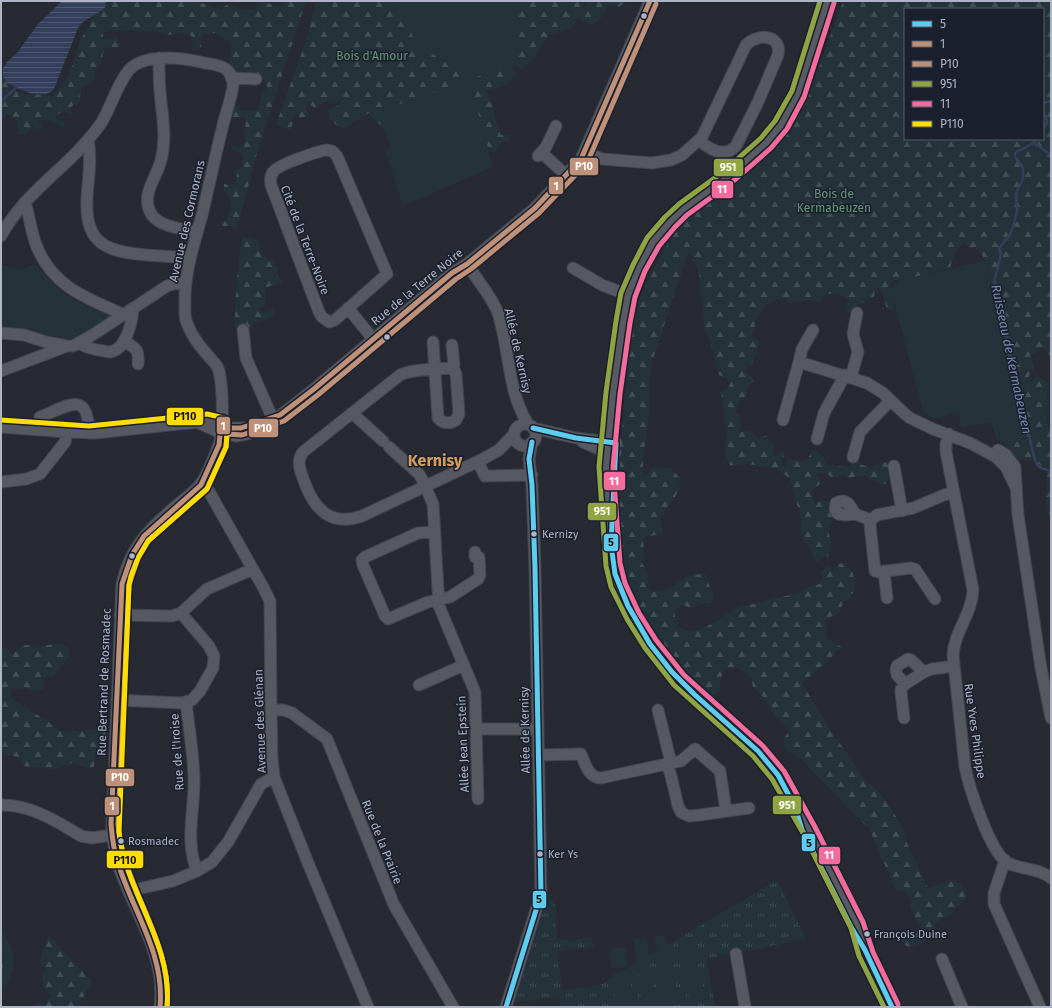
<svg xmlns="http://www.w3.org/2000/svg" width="1052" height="1008" viewBox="0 0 1052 1008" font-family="'Fira Sans',sans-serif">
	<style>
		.grass { fill: url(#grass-tufts) }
		.forest { fill: url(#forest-firs); fill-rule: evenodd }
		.green { fill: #243339 }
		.water { fill: url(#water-rules) }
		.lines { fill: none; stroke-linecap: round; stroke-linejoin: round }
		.stream { stroke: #343f5c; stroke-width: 2.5 }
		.minor-casing { stroke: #43454c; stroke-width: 13 }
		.major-casing { stroke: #444750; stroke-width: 16 }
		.minor { stroke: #565962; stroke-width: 11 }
		.major { stroke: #595b64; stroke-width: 14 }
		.bus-1-casing { stroke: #1a202e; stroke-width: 8 }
		.bus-2-casing { stroke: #1a202e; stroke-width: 8 }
		.bus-3-casing { stroke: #1a202e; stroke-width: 8 }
		.bus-4-casing { stroke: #1a202e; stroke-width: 8 }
		.bus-5-casing { stroke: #1a202e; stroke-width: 8 }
		.bus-6-casing { stroke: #1a202e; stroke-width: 8 }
		.bus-1 { stroke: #5dccef; stroke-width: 5 }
		.bus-2 { stroke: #bf9178; stroke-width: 5 }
		.bus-3 { stroke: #bf9178; stroke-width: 5 }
		.bus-4 { stroke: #90a542; stroke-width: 5 }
		.bus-5 { stroke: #f36c9c; stroke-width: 5 }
		.bus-6 { stroke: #fd0; stroke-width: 5 }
		.bus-dot { fill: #afb5c6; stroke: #1a202e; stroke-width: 1.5 }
		.labels { text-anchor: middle; stroke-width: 3; stroke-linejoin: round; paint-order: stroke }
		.bus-label { font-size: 11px; fill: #afb5c6; stroke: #1a202e; text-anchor: start }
		.park-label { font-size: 12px; fill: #669678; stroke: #1a202e }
		.street-label { font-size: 12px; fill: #afb5c6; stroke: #1a202e }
		.water-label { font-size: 13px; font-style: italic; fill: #7787ae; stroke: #1a202e }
		.district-label { font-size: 16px; font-weight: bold; fill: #d39f5c; stroke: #1a202e }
		.line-badge { stroke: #1a202e; stroke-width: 1.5 }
		.badge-label { font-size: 11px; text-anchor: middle; font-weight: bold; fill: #fff }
		.pale-badge-label { font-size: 11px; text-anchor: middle; font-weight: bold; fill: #111 }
	</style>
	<defs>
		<pattern id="grass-tufts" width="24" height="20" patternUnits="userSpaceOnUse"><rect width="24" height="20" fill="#243339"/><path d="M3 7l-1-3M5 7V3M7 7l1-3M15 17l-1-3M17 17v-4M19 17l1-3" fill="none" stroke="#414e54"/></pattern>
		<pattern id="forest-firs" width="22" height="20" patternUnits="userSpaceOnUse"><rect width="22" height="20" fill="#243339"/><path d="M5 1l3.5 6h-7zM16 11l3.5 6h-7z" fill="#414e54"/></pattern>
		<pattern id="water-rules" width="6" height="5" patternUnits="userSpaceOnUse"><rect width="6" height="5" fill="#343f5c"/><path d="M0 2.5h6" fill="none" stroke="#4f5872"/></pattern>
	</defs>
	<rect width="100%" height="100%" fill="#272a33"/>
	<path class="grass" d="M777 880 806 939 706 959 715 1007H561L559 997 515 1002 548 895 555 905 557 939 571 941 591 937 594 947 557 951 562 990 598 986Z
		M1 947 5 960 1 976Z"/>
	<path class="forest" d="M112 1H194L221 9 229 3C233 7 238 7 243 10L255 9 258 1 283 7 286 1H306L257 153 236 232 232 226H221V221H226C232 209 235 202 224 190V184L230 185 236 183 237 170 242 168 243 155 240 152 232 150V146L244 147 246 117H229L232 106 235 105 240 106V110H258L262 94 267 87 265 79 241 77 229 63 231 43 215 33 205 34 202 37 201 48 193 50 192 37 188 33 164 35 157 31 120 30 103 32V39L117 37 121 46 116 48 105 47 100 65 94 71 95 78 90 84 82 86 79 102 71 107 70 110 73 112 72 115 61 112 55 117 57 119 63 121 65 123 64 127C57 125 49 119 43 121L39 119V123L43 125 39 131 30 129 26 135 18 134 19 130 17 126 18 120 6 114 1 123V66L3 68V76L11 90 24 94 47 95 52 97 62 86 67 77 75 60 76 52 80 41 95 14 104 10 106 5Z
		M317 1H401L509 63 517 74 507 84 486 91C493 99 493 106 495 116 496 123 500 128 500 135L511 134 509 141 501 143 496 152H486L386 128 376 122 369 113 342 129 330 120 328 110 338 106 340 101 324 102 319 107 315 108 310 105H307V111L309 115 300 119 297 114 293 118 292 126 290 130 276 125 306 41Z
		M515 1H579L586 6 587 1H627L619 7 610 4C602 15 603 20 589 25L578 18 571 29 550 34 530 63 521 69 507 58Z
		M843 1H1051V357L1043 348 1036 353 1030 355 1034 368 1029 376 1030 381 1037 376 1048 382 1047 396 1048 410 1046 420 1051 434V518C1044 507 1046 483 1048 469L1032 461 1013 458 1003 440 1027 438 985 259 977 249 970 248 964 243C955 248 953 258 950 268L899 281 895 279 890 285 893 297 894 310H887L882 290 879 288 875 290 874 297 858 305 856 308H852L849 313 845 311 848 300 840 294H827L819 302 810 300 791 303 780 299 766 304 757 317 751 338 760 341 752 364 747 366 745 372 752 377 754 381 748 386 746 396 740 400 735 412 740 417 741 427 738 428 740 432 751 431 758 438 766 436 772 443 774 457 783 451 784 456 780 465 785 467 786 462 790 459C802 462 808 462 812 450 821 451 824 458 826 465 836 464 848 472 854 460L860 459V464L868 467H873L876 464 887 462 892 460 895 461 892 475 885 484H880L878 482C873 482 872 479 867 477 860 474 854 477 848 479L843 474 837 477H831C827 473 824 472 818 473L820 484 811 491 815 503 823 500 829 502 832 506V519L829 526V533L831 543 828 557H824L817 562 802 536 800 515 790 479 779 470 767 467 746 464 737 466 730 465 725 453 727 437 721 391 728 388 731 382 726 378 719 375 710 340 705 330 699 273 691 255 688 252 652 362 650 375 648 425 643 458V477L655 466 671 469 680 478 679 491 660 518 663 534 644 537 643 539 644 548 642 563 649 574 647 585 651 592 670 589 689 575 705 574 714 597 713 601 691 608 683 605 675 609V617L679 627 690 632 700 630 719 620 736 608 798 593 808 587 820 584 822 578 821 572 829 564 833 572 837 565 842 563 853 573 855 584V593L850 594 849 599 844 601 839 613 826 619V638L843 648 837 650 828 661 802 683 834 736 847 753 863 778 880 793 890 807 906 833 907 843 928 888 951 880 962 885 966 899 956 908 952 914 936 922C936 926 935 931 933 934 929 940 914 949 907 946 904 945 902 942 900 939L921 929 910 907 911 900 904 890 896 891 870 830 797 755 787 751 783 741 789 730 775 716 763 697 753 687 751 677 739 668 726 669C720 676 720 682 720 691L710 698 700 691 690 681 661 649 644 623 626 587 621 563 617 526 619 474 629 335C637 296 657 261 678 227L810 92ZM905 9H1043V139H905Z
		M243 237 259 241 261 253 266 256 268 261H274L275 265 278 267 277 276 281 278 282 283 267 287 264 290 266 293 265 296 266 305 258 308 262 313 273 309 276 315 253 324 249 328 243 326 235 329C235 298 237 267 243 237Z
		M56 644 64 645 69 648V657L52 677 45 676 43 689 35 692 23 688 12 690 10 695 14 700 50 723 59 731H87L101 728 108 734 106 745 102 747 96 748 94 767 89 769 72 763 57 769 24 766 20 757 1 755V648H7L11 655 24 645 41 646Z
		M48 935 92 981 80 1003V1007H37L38 1004 46 1003 51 995 43 986V973L45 971 44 966 39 967 42 953Z"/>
	<path class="green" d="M395 1H518L513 67 469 79 493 167 403 206 386 153 390 146 377 112 461 83 458 71 431 53 420 63 409 24Z
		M985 261 1027 438 997 441 991 422 961 428 959 413 934 419 923 412 893 297 891 288 899 281Z
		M1 264 22 269 35 264 57 288 78 302 113 316 105 325 61 342V337L1 330Z
		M1 928C14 948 21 972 1 990V976L5 960 1 947Z
		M665 935 670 960 658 962 655 936Z
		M692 937 705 1000 690 1003 677 940Z
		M647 938 650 963 637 965 634 939Z
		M625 947 628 966 612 968 609 949Z
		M672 966 680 1004 663 1007 659 968Z
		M651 969 656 1007H642L638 970Z
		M629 971 634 1007H616L612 973Z"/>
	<path class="water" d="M62 1H106V5L104 9 83 22 78 28 54 89C43 102 19 89 7 83L3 76V68L7 62 17 53 38 24Z"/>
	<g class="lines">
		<path class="stream" d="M1 101 18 86
			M1043 103 1051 101
			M1043 113C1048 119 1049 123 1043 128
			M1037 139C1033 146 1022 148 1015 153V157L1020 163 1023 168V179L1016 193 1017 211 1013 227 1010 235 999 248 1001 254 994 283 1034 457C1037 468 1040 468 1051 471
			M1034 143 1051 155"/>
		<defs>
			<path id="minor" d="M159 58C159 70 159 81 160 92 162 115 167 137 161 160 157 178 139 196 152 215 160 227 184 229 197 232
				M231 78 256 79
				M88 140C92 159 88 179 87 198 84 244 107 252 147 255 162 256 176 257 190 258
				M326 150 332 151 337 156 387 274 335 320 329 322 322 317 319 312 271 185C270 180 270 175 274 171 280 164 316 152 326 150Z
				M585 152 602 159 652 163 671 160 682 155 702 137 746 45C757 33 782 34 778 55L758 102 736 146C724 159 709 149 699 140
				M542 153 566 175
				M538 156 546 147 556 126
				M25 202C30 217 31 233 37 247 53 287 88 299 125 315
				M1 236C19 202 50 179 77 152 86 142 96 132 103 120 111 106 120 78 131 68 148 53 185 58 205 63 211 64 220 65 226 69 230 72 232 78 233 83 234 91 224 118 222 129 215 157 209 186 202 215 194 245 184 273 185 304 185 310 184 317 187 323 193 340 206 353 217 366L219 371C223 389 224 427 219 445 214 456 207 478 199 486 193 493 184 499 176 506 149 529 130 547 122 584L112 828C113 841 115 854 119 867 132 905 155 939 160 979 161 988 161 998 160 1007
				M467 264C477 280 491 295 498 313 510 350 507 391 528 424
				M573 268 602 285 628 295
				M348 308 373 339
				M243 330 246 358 272 417
				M1 333 24 335 46 342 67 346H73L91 336 167 286 174 284 185 283
				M124 341C137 349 139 349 138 364
				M433 342 438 418C443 424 450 424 456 420L459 414 456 374 453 368C439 369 411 369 400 375L303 452C296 461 300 470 304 481 314 509 330 527 362 516L481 460 499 450 514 434
				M80 343C85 348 91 348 98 350 102 350 106 352 110 352 126 350 132 322 133 309
				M452 345 454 365 453 368
				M799 362 802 349 813 330
				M1 371 67 346
				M851 377 858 352 853 334 857 313
				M352 413 383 441
				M40 417C68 406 88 389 89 433
				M783 420 799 362 867 383 883 393 905 414 910 418 933 429 970 443 996 457 1006 467 1016 488
				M199 423 221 433 236 436 247 434 268 425 314 389 452 273 467 264 535 208 581 159 650 1
				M514 435a11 11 0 1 1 22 0a11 11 0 1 1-22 0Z
				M1 427 67 432 95 433 207 421 231 428H244
				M533 428 576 438 616 443
				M949 434 946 444V452L973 590C972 614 954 632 953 655L965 767C969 787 990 853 1008 863 1022 870 1039 868 1051 878
				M817 439 824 413 845 375
				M583 442 603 451 615 453
				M389 447 419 474 423 481 433 504 439 606 475 692 478 799
				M998 450 1006 455 1015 467 1018 515 1041 668 1051 718
				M853 457 860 432 890 401
				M480 466 485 476 532 475
				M894 466 902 511
				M1 482 26 479 40 474 65 442 67 432
				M202 482 207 488 263 587 270 601 271 710 272 758 274 777 308 863 368 1007
				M855 514C851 506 846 497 836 503L835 509 838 514 846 515 855 514 871 520
				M435 532 418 533 365 557 362 560 363 565 385 616 388 619 428 602 450 597 478 579 480 575 479 557H475V552
				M884 571 887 598
				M935 599 915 569 911 568 879 572 875 571 870 525 871 520 877 515 913 508 944 495 954 492
				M120 615 172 616 181 613 207 589 253 569
				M924 672 905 684 897 675 896 670 897 666 908 659 911 660 924 672 932 669 954 666
				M419 685 464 665
				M117 700 181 703 192 700 200 691 213 668 214 656 209 646 181 613
				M186 702C189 729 194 756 194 782 194 813 185 842 197 871
				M271 710H283L292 713 327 739 394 905 453 1007
				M658 710 671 763
				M904 718 901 692V689L905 684
				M477 729H537
				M538 755 581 754C585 764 589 778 601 778L681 761 695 749 720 771 726 811
				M667 764 671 776 678 806 681 812 684 814 689 816 700 815 749 808
				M1 805C32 805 56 821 81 836L92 838 112 835
				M1005 860 994 893V904L1040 1007
				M129 891 173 881 197 871 212 862 228 842 261 784 274 777
				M736 954 745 1007
				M942 959 962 1007
				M506 1007 541 894 535 568 532 485 529 459 532 442"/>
			<path id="major" d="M827 1 798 94 781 125 766 143 748 159 727 177 683 210 670 222 653 242 639 268 628 295 623 322 613 393 606 467 611 544 613 564 618 585 633 616 650 644 679 680 758 751 778 775 809 830 857 925 862 938 865 950
				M860 943 865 950 892 1007"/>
		</defs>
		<use href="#minor" class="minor-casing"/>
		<use href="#major" class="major-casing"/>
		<use href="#minor" class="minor"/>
		<use href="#major" class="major"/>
		<defs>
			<path id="bus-1" d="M533 428 576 438 616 443 611 544 615 574 628 606 650 644 672 672 695 695 758 751 778 775 795 807 802 830 851 927 865 950 892 1007
				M506 1007 541 894 535 568 532 485 529 459 532 442"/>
			<path id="bus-2" d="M160 1007C165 954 133 912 118 863 114 851 112 837 111 824L122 584 132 555 144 536 201 485 219 445 221 425 231 428H241L280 415 314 389 452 273 467 264 535 208 581 159 650 1"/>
			<path id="bus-3" d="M167 1007C173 941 123 888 118 824L129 585 138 558 149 540 207 489 226 447 227 434 242 435 284 421 319 394 456 279 471 269 539 213 587 163 656 4"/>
			<path id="bus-4" d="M820 1 792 91 775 121 761 138 743 154 723 172 679 204 665 217 647 238 633 265 621 293 616 321 606 392 599 467 606 566 611 587 627 619 645 648 674 685 753 756 772 779 803 833 851 928 859 956 884 1007"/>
			<path id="bus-5" d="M834 3 804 97 787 129 771 148 753 164 731 183 687 215 675 227 659 246 645 271 635 297 630 323 620 394 613 467 620 563 625 583 639 613 656 640 684 675 763 746 784 771 815 827 863 922 873 952 898 1004"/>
			<path id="bus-6" d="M1 420 89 426 207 414 224 418 228 423 226 447 207 489 148 541 138 558 131 576 129 585 119 832C126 894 173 943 167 1007"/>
		</defs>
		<use href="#bus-1" class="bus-1-casing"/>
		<use href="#bus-2" class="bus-2-casing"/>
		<use href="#bus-3" class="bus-3-casing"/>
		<use href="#bus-4" class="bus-4-casing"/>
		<use href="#bus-5" class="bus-5-casing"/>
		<use href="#bus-6" class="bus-6-casing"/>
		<use href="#bus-1" class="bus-1"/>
		<use href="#bus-2" class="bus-2"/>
		<use href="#bus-3" class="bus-3"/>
		<use href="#bus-4" class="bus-4"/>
		<use href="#bus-5" class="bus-5"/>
		<use href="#bus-6" class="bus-6"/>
	</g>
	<g class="bus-dot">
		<circle cx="644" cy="16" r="3.5"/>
		<circle cx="387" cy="337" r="3.5"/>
		<circle cx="534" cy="534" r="3.5"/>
		<circle cx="132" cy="556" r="3.5"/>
		<circle cx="121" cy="841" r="3.5"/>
		<circle cx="540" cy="854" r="3.5"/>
		<circle cx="867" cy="934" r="3.5"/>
	</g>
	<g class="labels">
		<g class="bus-label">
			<text x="542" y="538">Kernizy</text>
			<text x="128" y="845">Rosmadec</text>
			<text x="548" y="858">Ker Ys</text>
			<text x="874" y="938">François Duine</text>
		</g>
		<g class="park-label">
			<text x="372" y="60">Bois d'Amour</text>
			<text x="834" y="198">Bois de<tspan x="834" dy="14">Kermabeuzen</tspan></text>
		</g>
		<g class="street-label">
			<text transform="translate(187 221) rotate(-77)" y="4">Avenue des Cormorans</text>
			<text transform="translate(305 240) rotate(69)" y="4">Cité de la Terre-Noire</text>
			<text transform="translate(417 287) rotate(-39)" y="4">Rue de la Terre Noire</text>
			<text transform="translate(518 351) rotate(77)" y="4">Allée de Kernisy</text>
			<text transform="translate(104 682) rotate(-88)" y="4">Rue Bertrand de Rosmadec</text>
			<text transform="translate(260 721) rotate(-92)" y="4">Avenue des Glénan</text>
			<text transform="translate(525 730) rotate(-91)" y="4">Allée de Kernisy</text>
			<text transform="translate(975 731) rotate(82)" y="4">Rue Yves Philippe</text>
			<text transform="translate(463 744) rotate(-92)" y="4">Allée Jean Epstein</text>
			<text transform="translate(177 752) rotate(-94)" y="4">Rue de l'Iroise</text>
			<text transform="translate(382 842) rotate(68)" y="4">Rue de la Prairie</text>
		</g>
		<g class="water-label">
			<text transform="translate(1012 359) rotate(78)" y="5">Ruisseau de Kermabeuzen</text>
		</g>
		<g class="district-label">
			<text x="435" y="466">Kernisy</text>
		</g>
	</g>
	<g class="line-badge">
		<rect x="569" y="157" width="30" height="19" rx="4" fill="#bf9178"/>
		<rect x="713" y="158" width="31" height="19" rx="4" fill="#90a542"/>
		<rect x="548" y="176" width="16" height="19" rx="4" fill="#bf9178"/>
		<rect x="711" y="180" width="23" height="19" rx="4" fill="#f36c9c"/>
		<rect x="166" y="407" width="38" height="19" rx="4" fill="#fd0"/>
		<rect x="216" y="416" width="15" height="19" rx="4" fill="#bf9178"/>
		<rect x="248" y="418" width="31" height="20" rx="4" fill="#bf9178"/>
		<rect x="603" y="471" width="23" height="20" rx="4" fill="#f36c9c"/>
		<rect x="587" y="502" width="30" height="19" rx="4" fill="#90a542"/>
		<rect x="603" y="533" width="16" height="19" rx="4" fill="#5dccef"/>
		<rect x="105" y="768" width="30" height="19" rx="4" fill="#bf9178"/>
		<rect x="772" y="795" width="30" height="20" rx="4" fill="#90a542"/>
		<rect x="104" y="796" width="16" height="20" rx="4" fill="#bf9178"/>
		<rect x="801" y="833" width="15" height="19" rx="4" fill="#5dccef"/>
		<rect x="818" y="846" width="23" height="19" rx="4" fill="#f36c9c"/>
		<rect x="106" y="850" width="38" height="19" rx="4" fill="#fd0"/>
		<rect x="532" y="890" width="15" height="19" rx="4" fill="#5dccef"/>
	</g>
	<g class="badge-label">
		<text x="584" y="170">P10</text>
		<text x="728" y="171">951</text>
		<text x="556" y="190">1</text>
		<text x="722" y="193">11</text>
		<text x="223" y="430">1</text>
		<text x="263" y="432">P10</text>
		<text x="614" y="485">11</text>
		<text x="602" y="515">951</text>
		<text x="120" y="781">P10</text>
		<text x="787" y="809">951</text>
		<text x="112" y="810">1</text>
		<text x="829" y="859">11</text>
	</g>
	<g class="pale-badge-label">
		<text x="185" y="420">P110</text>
		<text x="611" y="546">5</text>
		<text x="809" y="847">5</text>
		<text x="125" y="864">P110</text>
		<text x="539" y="903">5</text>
	</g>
	<rect width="1052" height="1008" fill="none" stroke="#afb5c6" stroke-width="4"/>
	<rect x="904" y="8" width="140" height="132" fill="#1a202e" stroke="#565c6b"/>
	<rect x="912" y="21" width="20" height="6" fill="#5dccef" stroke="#565c6b"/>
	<text x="940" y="28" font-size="12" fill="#afb5c6">5</text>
	<rect x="912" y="41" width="20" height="6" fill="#bf9178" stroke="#565c6b"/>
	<text x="940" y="48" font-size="12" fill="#afb5c6">1</text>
	<rect x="912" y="61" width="20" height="6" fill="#bf9178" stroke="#565c6b"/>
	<text x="940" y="68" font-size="12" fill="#afb5c6">P10</text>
	<rect x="912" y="81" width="20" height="6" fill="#90a542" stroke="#565c6b"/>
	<text x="940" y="88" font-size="12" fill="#afb5c6">951</text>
	<rect x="912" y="101" width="20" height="6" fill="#f36c9c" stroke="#565c6b"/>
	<text x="940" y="108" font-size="12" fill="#afb5c6">11</text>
	<rect x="912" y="121" width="20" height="6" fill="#ffdd00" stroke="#565c6b"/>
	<text x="940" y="128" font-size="12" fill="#afb5c6">P110</text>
</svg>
